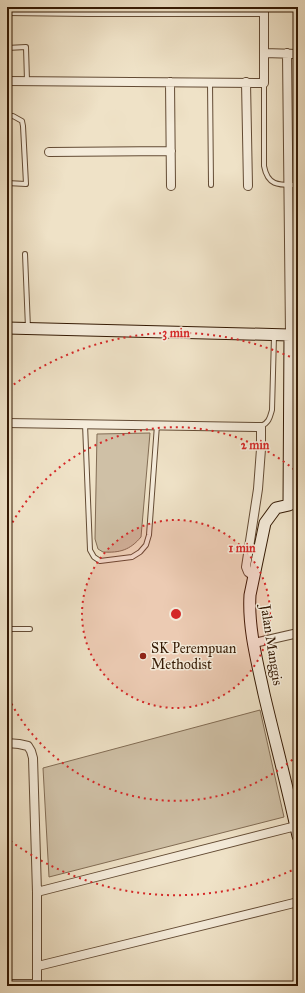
<svg xmlns="http://www.w3.org/2000/svg" width="305" height="993" viewBox="0 0 305 993" font-family="'IM FELL Great Primer',serif">
	<style>
		.green { fill: #cfc0a6; stroke: #826c54 }
		.lines { fill: none; stroke-linecap: round; stroke-linejoin: round }
		.lane-casing { stroke: #634b34; stroke-width: 6 }
		.street-casing { stroke: #634b34; stroke-width: 10 }
		.secondary-casing { stroke: #341903; stroke-width: 13 }
		.lane { stroke: #f5ecdb; stroke-width: 4 }
		.street { stroke: #f5ecdb; stroke-width: 8 }
		.secondary { stroke: #f5ecdb; stroke-width: 11 }
		.ring { fill: none; stroke: #d62828; stroke-width: 2; stroke-dasharray: 2 4 }
		.poi-dot { fill: #8f2418; stroke: #f5ecdb; stroke-width: 1.5 }
		.labels { text-anchor: middle; stroke-width: 3; stroke-linejoin: round; paint-order: stroke }
		.street-label { font-size: 14px; fill: #341903; stroke: #f5ecdb }
		.poi-label { font-size: 14px; fill: #341903; stroke: #f5ecdb; text-anchor: start }
		.centre { fill: #d62828; stroke: #f5ecdb; stroke-width: 2 }
		.ring-label { font-size: 12px; text-anchor: middle; font-weight: bold; fill: #d62828; stroke: #f5ecdb; stroke-width: 3; stroke-linejoin: round; paint-order: stroke }
	</style>
	<rect width="100%" height="100%" fill="#efe2c7"/>
	<filter id="stains"><feTurbulence type="fractalNoise" baseFrequency=".005" numOctaves="4"/><feColorMatrix values="0 0 0 0 .2 0 0 0 0 .09 0 0 0 0 .02 0 0 0 .5 -.17"/></filter>
	<radialGradient id="worn" r=".72"><stop offset=".6" stop-color="#630" stop-opacity="0"/><stop offset="1" stop-color="#630" stop-opacity=".3"/></radialGradient>
	<path class="green" d="M150 433 141 537C130 550 120 553 103 552L98 549 95 539 97 434Z
		M260 710 284 817 49 877 43 768Z"/>
	<g class="lines">
		<defs>
			<path id="lane" d="M7 48 26 47 27 81
				M210 82 211 185
				M264 83V166C268 187 280 185 298 185
				M7 117 13 116 22 121 23 126 26 184 7 183
				M25 254 28 328
				M290 335H298
				M290 406H298
				M85 424 90 550 94 557 100 561 132 557 140 552 146 545 149 535 157 425
				M261 426C269 423 270 417 272 410L274 336
				M7 629H30"/>
			<path id="street" d="M7 11 87 12H264
				M264 53 298 54
				M287 53 290 335
				M7 81 264 83V7
				M170 82 171 186
				M246 82 248 186
				M49 152 171 151
				M7 423 261 427V449L258 489 246 567 248 572 253 576
				M254 643 298 633
				M7 743 19 744 28 746 31 751 33 758 37 892V986
				M37 892 296 826
				M38 966 298 902
				M7 984H36"/>
			<path id="secondary" d="M7 328 290 335 289 505 276 508 265 523 250 595C248 628 257 661 264 694 275 741 288 789 298 836"/>
		</defs>
		<use href="#lane" class="lane-casing"/>
		<use href="#street" class="street-casing"/>
		<use href="#secondary" class="secondary-casing"/>
		<use href="#lane" class="lane"/>
		<use href="#street" class="street"/>
		<use href="#secondary" class="secondary"/>
	</g>
	<circle cx="176" cy="614" r="94" fill="#d62828" fill-opacity=".12"/>
	<g class="ring">
		<circle cx="176" cy="614" r="94"/>
		<path d="M297 756A187 187 0 0 1 7 695M7 533A187 187 0 0 1 297 472"/>
		<path d="M297 868A281 281 0 0 1 9 840M9 388A281 281 0 0 1 297 360"/>
	</g>
	<circle class="poi-dot" cx="143" cy="656" r="4"/>
	<g class="labels">
		<g class="street-label">
			<text transform="translate(272 645) rotate(81)" y="5">Jalan Manggis</text>
		</g>
		<g class="poi-label">
			<text x="151" y="653">SK Perempuan<tspan x="151" dy="16">Methodist</tspan></text>
		</g>
	</g>
	<circle cx="176" cy="614" r="6" class="centre"/>
	<g class="ring-label">
		<text x="176" y="337">3 min</text>
		<text x="255" y="449">2 min</text>
		<text x="242" y="552">1 min</text>
	</g>
	<rect width="305" height="993" fill="none" stroke="#efe2c7" stroke-width="24"/>
	<rect x="8" y="8" width="289" height="977" fill="none" stroke="#341903" stroke-width="2"/>
	<rect x="12" y="12" width="281" height="969" fill="none" stroke="#341903"/>
	<rect width="100%" height="100%" filter="url(#stains)"/>
	<rect width="100%" height="100%" fill="url(#worn)"/>
</svg>
